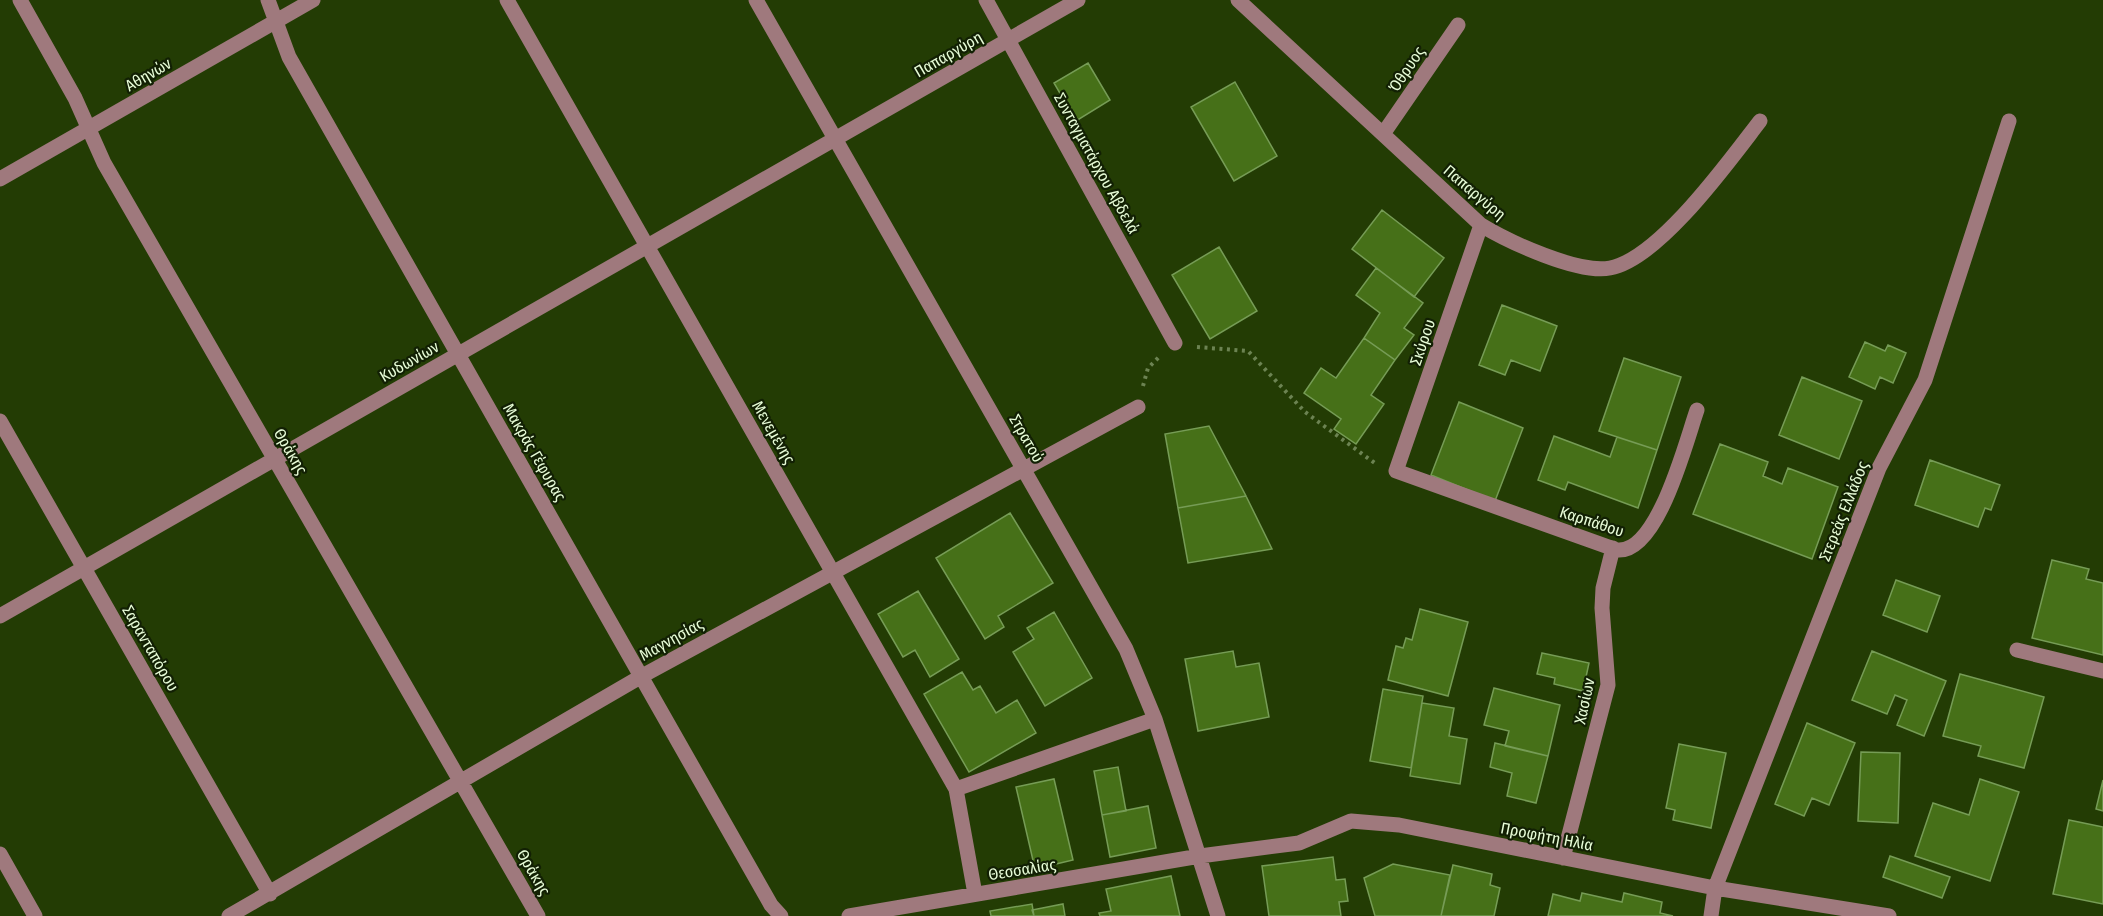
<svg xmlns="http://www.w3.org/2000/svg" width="2103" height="916" viewBox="0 0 2103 916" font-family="'Fira Sans Condensed',sans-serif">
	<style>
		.building { fill: #467018; stroke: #769c56; stroke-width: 1.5 }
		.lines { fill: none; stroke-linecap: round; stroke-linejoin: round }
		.path { stroke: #6c8352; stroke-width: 4; stroke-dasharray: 3 4.5; stroke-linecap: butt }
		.minor { stroke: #9f797d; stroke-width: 15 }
		.labels { text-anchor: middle; stroke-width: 4.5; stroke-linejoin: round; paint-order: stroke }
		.street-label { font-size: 16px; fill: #e7fcd7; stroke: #122004 }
	</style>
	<rect width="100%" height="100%" fill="#233c04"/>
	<path class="building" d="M1088 63 1110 100 1076 121 1054 83Z
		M1235 82 1277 156 1234 181 1191 107Z
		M1382 210 1444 258 1414 297 1352 249Z
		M1219 247 1257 311 1210 339 1172 275Z
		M1376 268 1423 303 1404 328 1414 335 1395 360 1364 338 1380 313 1356 295Z
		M1502 305 1557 326 1540 371 1511 360 1505 375 1479 365Z
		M1364 338 1395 360 1371 395 1384 404 1356 444 1334 429 1341 419 1304 393 1321 368 1336 378Z
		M1865 342 1885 351 1888 345 1906 353 1893 383 1880 377 1875 389 1849 377Z
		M1624 358 1681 377 1657 450 1599 431Z
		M1802 377 1862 401 1839 459 1779 435Z
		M1459 402 1523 428 1495 501 1431 475Z
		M1209 426 1246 496 1178 508 1165 434Z
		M1554 436 1610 457 1617 437 1657 450 1638 508 1568 482 1565 490 1538 480Z
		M1720 444 1768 462 1763 476 1782 484 1788 468 1838 487 1812 559 1693 514Z
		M1930 460 2000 485 1991 510 1985 508 1978 527 1915 505Z
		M1246 496 1272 549 1188 563 1178 508Z
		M1010 513 1053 583 998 616 1004 627 985 639 936 558Z
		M2052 560 2089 569 2086 579 2103 583V655L2032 638Z
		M1896 580 1940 596 1927 632 1883 615Z
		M918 591 959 659 930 677 915 650 903 657 878 614Z
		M1420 609 1468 622 1448 696 1388 680 1396 646 1403 648 1406 638 1412 640Z
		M1054 612 1092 678 1045 706 1013 652 1034 639 1027 628Z
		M1233 651 1236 667 1259 663 1269 717 1198 731 1185 659Z
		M1872 651 1946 681 1924 736 1897 725 1907 700 1895 695 1887 714 1852 700Z
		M1542 653 1589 663 1583 691 1554 684 1555 678 1537 674Z
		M962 672 973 690 980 686 996 713 1017 700 1036 733 969 772 924 694Z
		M1960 674 2044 697 2024 768 1978 756 1981 746 1943 736Z
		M1494 688 1560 705 1548 756 1505 746 1509 731 1484 725Z
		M1383 689 1423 696 1411 768 1370 761Z
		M1422 703 1454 708 1449 736 1467 739 1460 784 1410 776Z
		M1807 723 1855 743 1829 805 1812 798 1804 816 1775 804Z
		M1495 743 1548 756 1536 803 1507 796 1512 773 1490 767Z
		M1679 744 1726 753 1711 828 1673 820 1675 810 1666 808Z
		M1861 752 1900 753 1898 823 1858 821Z
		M1118 767 1126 811 1102 815 1094 771Z
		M1054 779 1073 860 1035 869 1016 787Z
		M1980 779 2019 792 1990 881 1915 856 1933 803 1969 815Z
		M2103 780V811L2096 809Z
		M1148 806 1156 848 1110 857 1102 815Z
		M2069 820 2103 827V904L2053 894Z
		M1890 856 1950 877 1942 898 1883 877Z
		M1333 857 1336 880 1345 879 1348 901 1339 902 1341 916H1269L1262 866Z
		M1393 864 1450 875 1441 916H1375L1364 878Z
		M1453 865 1492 874 1490 885 1500 888 1494 916H1441Z
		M1171 876 1180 916H1100L1099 913 1111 911 1106 889Z
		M1582 893 1622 902 1624 893 1662 902 1660 913 1673 916H1548L1553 894 1580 901Z
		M1032 904 1034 916H991L990 911Z
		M1063 904 1065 916H1034L1032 910Z"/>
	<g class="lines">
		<path class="path" d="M1197 347 1248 351 1305 412 1376 464
			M1143 386 1148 368 1159 357"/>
		<path class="minor" d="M20 0 75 98 104 163 538 916
			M268 0 289 57 771 905 781 916
			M507 0 956 789 975 894
			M756 0 1126 649 1155 719 1218 916
			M986 0 1175 343
			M1238 0 1481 225C1509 242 1578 274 1610 268 1659 259 1729 161 1760 121
			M1383 134 1458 25
			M0 179 313 0
			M1481 225 1396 471 1617 550C1658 554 1686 441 1697 410
			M0 421 270 894
			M0 616 1078 0
			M2017 650 2103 671
			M956 789 1155 719
			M0 854 35 916
			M1563 858 1608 685 1602 608 1603 588 1613 548
			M229 916 642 676 1138 407
			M849 916 1200 856 1299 843 1351 821 1399 825 1715 888 1889 916
			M1711 916 1715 888 1879 468 1925 380 2009 121"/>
	</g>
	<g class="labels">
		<g class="street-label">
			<text transform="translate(948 54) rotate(-30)" y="6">Παπαργύρη</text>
			<text transform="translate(1406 69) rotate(-56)" y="6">Όθρυος</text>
			<text transform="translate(148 74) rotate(-30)" y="6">Αθηνών</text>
			<text transform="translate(1097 163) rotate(61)" y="6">Συνταγματάρχου Αβδελά</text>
			<text transform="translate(1475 192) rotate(40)" y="6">Παπαργύρη</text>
			<text transform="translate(1422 342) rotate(-71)" y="6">Σκύρου</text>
			<text transform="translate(409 361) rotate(-30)" y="6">Κυδωνίων</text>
			<text transform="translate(774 432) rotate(60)" y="6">Μενεμένης</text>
			<text transform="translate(1027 438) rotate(60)" y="6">Στρατού</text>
			<text transform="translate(291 451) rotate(60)" y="6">Θράκης</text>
			<text transform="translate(535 452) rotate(60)" y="6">Μακράς Γέφυρας</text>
			<text transform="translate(1843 511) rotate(-68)" y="6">Στερεάς Ελλάδος</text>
			<text transform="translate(1592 521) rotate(18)" y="6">Καρπάθου</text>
			<text transform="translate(671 639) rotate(-29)" y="6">Μαγνησίας</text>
			<text transform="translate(151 648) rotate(60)" y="6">Σαρανταπόρου</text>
			<text transform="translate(1584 701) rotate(-78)" y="6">Χασίων</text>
			<text transform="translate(1547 836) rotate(11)" y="6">Προφήτη Ηλία</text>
			<text transform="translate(1022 869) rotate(-9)" y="6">Θεσσαλίας</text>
			<text transform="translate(534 872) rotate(60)" y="6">Θράκης</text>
		</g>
	</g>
</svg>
